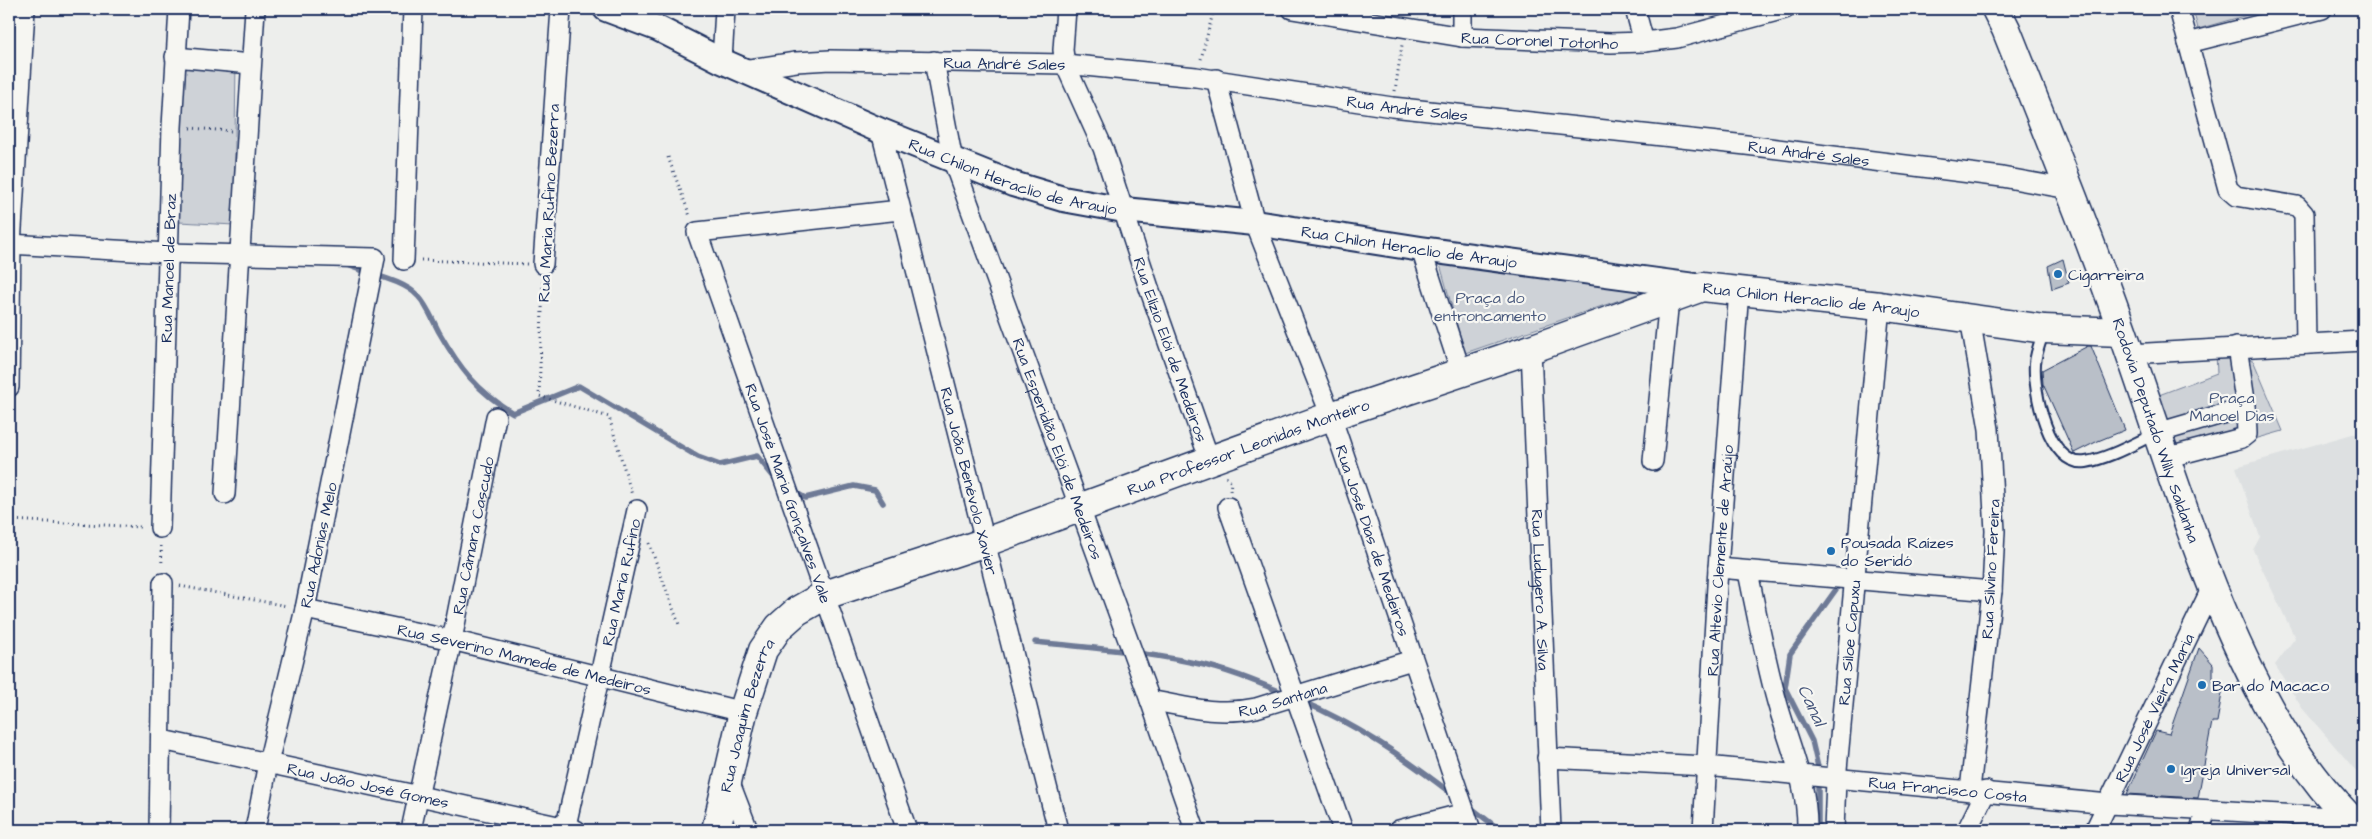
<svg xmlns="http://www.w3.org/2000/svg" width="2372" height="839" viewBox="0 0 2372 839" font-family="'Architects Daughter',sans-serif">
	<style>
		.built { fill: #dde0e1 }
		.green { fill: #ced2d7; stroke: #74809a }
		.lines { fill: none; stroke-linecap: round; stroke-linejoin: round }
		.stream { stroke: #6e7a96; stroke-width: 5.5 }
		.building { fill: #b9bfc8; stroke: #1b2f5e }
		.service-casing { stroke: #1b2f5e; stroke-width: 14 }
		.minor-casing { stroke: #1b2f5e; stroke-width: 22 }
		.tertiary-casing { stroke: #1b2f5e; stroke-width: 28 }
		.secondary-casing { stroke: #1b2f5e; stroke-width: 31 }
		.primary-casing { stroke: #1b2f5e; stroke-width: 31 }
		.path { stroke: #1b2f5e; stroke-width: 3; stroke-dasharray: 1 4; stroke-linecap: butt }
		.service { stroke: #f6f6f2; stroke-width: 10 }
		.minor { stroke: #f6f6f2; stroke-width: 19 }
		.tertiary { stroke: #f6f6f2; stroke-width: 24 }
		.secondary { stroke: #f6f6f2; stroke-width: 28 }
		.primary { stroke: #f6f6f2; stroke-width: 28 }
		.poi-dot { fill: #1f6fb2; stroke: #f6f6f2; stroke-width: 2 }
		.labels { text-anchor: middle; stroke-width: 4.5; stroke-linejoin: round; paint-order: stroke }
		.street-label { font-size: 16px; fill: #1b2f5e; stroke: #f6f6f2 }
		.poi-label { font-size: 16px; fill: #1b2f5e; stroke: #f6f6f2; text-anchor: start }
		.park-label { font-size: 16px; fill: #48587c; stroke: #f6f6f2 }
		.water-label { font-size: 18px; font-style: italic; fill: #44547a; stroke: #f6f6f2 }
	</style>
	<rect width="100%" height="100%" fill="#edeeec"/>
	<filter id="ink" filterUnits="userSpaceOnUse"><feTurbulence type="fractalNoise" baseFrequency=".02" numOctaves="2"/><feDisplacementMap in="SourceGraphic" scale="10" xChannelSelector="R" yChannelSelector="G"/><feConvolveMatrix kernelMatrix="1 2 1 2 8 2 1 2 1" color-interpolation-filters="sRGB"/></filter>
	<g filter="url(#ink)">
		<path class="built" d="M2363 431V779L2302 708 2275 665 2295 638 2253 550 2260 537 2236 467Z"/>
		<path class="green" d="M2193 9H2268L2198 29Z
			M183 55 236 60 234 225 179 222Z
			M1439 261 1649 290 1465 353Z
			M2216 354 2253 360 2283 431 2177 461 2151 398 2217 373Z"/>
		<g class="lines">
			<path class="stream" d="M345 264C366 274 402 279 418 296 427 305 433 321 439 332 460 369 477 391 513 413L579 386 698 457 720 465 757 456 777 481
				M793 491 805 498 854 486 875 490 883 503
				M1035 642C1088 647 1143 652 1195 663 1226 669 1257 682 1286 694
				M1301 701C1356 724 1405 758 1452 794
				M1470 807 1500 830
				M1818 830V767L1812 741 1785 688 1790 654 1842 581"/>
		</g>
		<path class="building" d="M2063 259 2069 283 2052 289 2048 266Z
			M2088 346H2091L2125 430 2098 441 2074 453 2043 384 2042 370Z
			M2199 648 2213 664V681L2223 688 2217 722H2212L2198 798 2127 794 2156 731 2169 734Z"/>
		<g class="lines">
			<defs>
				<path id="service" d="M2044 330C2041 340 2036 352 2035 363 2033 390 2048 468 2086 462 2110 458 2135 443 2157 433"/>
				<g id="minor">
					<path id="s1" d="M1066 9 1063 50 1065 64 1103 148 1149 288 1210 461"/>
					<path id="s2" d="M1292 9 1462 37 1611 43 1644 42 1677 38 1785 9"/>
					<path d="M1462 9V37"/>
					<path d="M1635 9 1644 42"/>
					<path d="M2179 9 2228 189 2236 196 2297 206 2304 214 2306 344"/>
					<path d="M2188 43 2322 9"/>
					<path d="M175 57 251 64"/>
					<path d="M722 61 725 9"/>
					<path id="s3" d="M934 61 953 161 1150 700 1195 830"/>
					<path id="s4" d="M743 70 796 62 830 60 1065 64 1196 77 1392 107 1746 145 2002 177 2069 189"/>
					<path id="s5" d="M1216 79 1255 223 1331 416 1471 830"/>
					<path id="s6" d="M881 131 1058 830"/>
					<path id="s7" d="M900 210 697 232 907 830"/>
					<path d="M9 244 168 253 375 258 305 609 268 763 255 830"/>
					<path d="M1421 249 1461 372"/>
					<path d="M404 260 413 9"/>
					<path d="M543 264 561 9"/>
					<path d="M1970 318 1989 429 1995 531 1992 591 1970 790"/>
					<path id="s8" d="M1531 349 1551 830"/>
					<path d="M2130 354 2363 341"/>
					<path d="M9 387 11 245 25 9"/>
					<path d="M2157 433 2246 407"/>
					<path d="M2165 458 2242 438 2247 434 2246 407 2237 347"/>
					<path d="M1653 461 1669 299"/>
					<path d="M225 494 255 9"/>
					<path d="M1228 507 1343 830"/>
					<path id="s9" d="M160 528 172 127 179 9"/>
					<path d="M1718 568 1992 591"/>
					<path d="M1748 572C1757 615 1765 659 1777 702 1789 745 1808 784 1807 830"/>
					<path id="s10" d="M305 609 452 640 743 712"/>
					<path id="s11" d="M1150 700C1186 707 1219 716 1256 708L1412 660"/>
					<path id="s12" d="M162 740 576 830"/>
					<path id="s13" d="M1547 758 1706 766 2109 804 2350 818"/>
					<path d="M728 778 748 830"/>
					<path d="M159 830 163 583"/>
					<path id="s14" d="M411 830 452 640 496 417"/>
					<path id="s15" d="M565 830 637 510"/>
					<path d="M1399 830 1465 813"/>
					<path id="s16" d="M1703 830 1718 568 1739 290"/>
					<path id="s17" d="M1834 830 1836 780 1880 306"/>
					<path d="M1967 830 1986 791"/>
					<path id="s18" d="M2095 830 2213 585"/>
					<path d="M2200 830 2206 810"/>
				</g>
				<g id="tertiary">
					<path id="s19" d="M606 9 659 29 722 61 881 131 1013 184 1063 199 1124 210 1255 223 1421 249 1702 287"/>
				</g>
				<g id="secondary">
					<path id="s20" d="M716 830 743 712 763 650 779 627 797 611 825 595 986 542 1331 416 1531 349 1702 287 1880 306 2044 329 2122 332"/>
				</g>
				<g id="primary">
					<path id="s21" d="M1996 9 2006 29C2049 137 2093 245 2131 356 2171 471 2209 599 2268 706 2283 734 2302 762 2322 787 2334 802 2348 815 2360 830"/>
				</g>
			</defs>
			<use href="#service" class="service-casing"/>
			<use href="#minor" class="minor-casing"/>
			<use href="#tertiary" class="tertiary-casing"/>
			<use href="#secondary" class="secondary-casing"/>
			<use href="#primary" class="primary-casing"/>
			<path class="path" d="M1201 59 1214 9
				M1395 91 1402 45
				M190 128 231 131
				M668 157 690 216
				M421 260 527 264
				M543 282 539 396 609 417 632 495
				M1226 477 1231 482 1230 491
				M9 520 141 527
				M649 543 680 627
				M161 546 162 565
				M180 586 287 606"/>
			<use href="#service" class="service"/>
			<use href="#minor" class="minor"/>
			<use href="#tertiary" class="tertiary"/>
			<use href="#secondary" class="secondary"/>
			<use href="#primary" class="primary"/>
		</g>
	</g>
	<g class="poi-dot">
		<circle cx="2058" cy="274" r="5"/>
		<circle cx="1831" cy="551" r="5"/>
		<circle cx="2202" cy="685" r="5"/>
		<circle cx="2171" cy="769" r="5"/>
	</g>
	<g class="labels">
		<g class="street-label">
			<text dy="6" stroke="none"><textPath href="#s2" startOffset="250">Rua Coronel Totonho</textPath></text>
			<text dy="6" stroke="none"><textPath href="#s4" startOffset="262">Rua André Sales</textPath></text>
			<text dy="6" stroke="none"><textPath href="#s4" startOffset="668">Rua André Sales</textPath></text>
			<text dy="6" stroke="none"><textPath href="#s4" startOffset="1072">Rua André Sales</textPath></text>
			<text dy="6" stroke="none"><textPath href="#s19" startOffset="441">Rua Chilon Heraclio de Araujo</textPath></text>
			<text transform="translate(548 203) rotate(-87)" y="6">Rua Maria Rufino Bezerra</text>
			<text dy="6" stroke="none"><textPath href="#s19" startOffset="845">Rua Chilon Heraclio de Araujo</textPath></text>
			<text dy="6" stroke="none"><textPath href="#s9" startOffset="260">Rua Manoel de Braz</textPath></text>
			<text dy="6" stroke="none"><textPath href="#s20" startOffset="1310">Rua Chilon Heraclio de Araujo</textPath></text>
			<text dy="6" stroke="none"><textPath href="#s1" startOffset="360">Rua Elízio Elói de Medeiros</textPath></text>
			<text dy="6" stroke="none"><textPath href="#s21" startOffset="451">Rodovia Deputado Willy Saldanha</textPath></text>
			<text dy="6" stroke="none"><textPath href="#s3" startOffset="408">Rua Esperidião Elói de Medeiros</textPath></text>
			<text dy="6" stroke="none"><textPath href="#s20" startOffset="719">Rua Professor Leonidas Monteiro</textPath></text>
			<text dy="6" stroke="none"><textPath href="#s6" startOffset="361">Rua João Benévolo Xavier</textPath></text>
			<text dy="6" stroke="none"><textPath href="#s7" startOffset="481">Rua José Maria Gonçalves Vale</textPath></text>
			<text dy="6" stroke="none"><textPath href="#s14" startOffset="301">Rua Câmara Cascudo</textPath></text>
			<text dy="6" stroke="none"><textPath href="#s5" startOffset="488">Rua José Dias de Medeiros</textPath></text>
			<text transform="translate(318 545) rotate(-78)" y="6">Rua Adonias Melo</text>
			<text dy="6" stroke="none"><textPath href="#s16" startOffset="270">Rua Altevio Clemente de Araújo</textPath></text>
			<text transform="translate(1990 569) rotate(-87)" y="6">Rua Silvino Fereira</text>
			<text dy="6" stroke="none"><textPath href="#s15" startOffset="254">Rua Maria Rufino</textPath></text>
			<text dy="6" stroke="none"><textPath href="#s8" startOffset="241">Rua Ludugero A. Silva</textPath></text>
			<text dy="6" stroke="none"><textPath href="#s17" startOffset="188">Rua Siloe Capuxu</textPath></text>
			<text dy="6" stroke="none"><textPath href="#s10" startOffset="225">Rua Severino Mamede de Medeiros</textPath></text>
			<text dy="6" stroke="none"><textPath href="#s11" startOffset="135">Rua Santana</textPath></text>
			<text dy="6" stroke="none"><textPath href="#s18" startOffset="136">Rua José Vieira Maria</textPath></text>
			<text dy="6" stroke="none"><textPath href="#s20" startOffset="119">Rua Joaquim Bezerra</textPath></text>
			<text dy="6" stroke="none"><textPath href="#s12" startOffset="211">Rua João José Gomes</textPath></text>
			<text dy="6" stroke="none"><textPath href="#s13" startOffset="402">Rua Francisco Costa</textPath></text>
		</g>
		<g class="poi-label">
			<text x="2068" y="280">Cigarreira</text>
			<text x="1841" y="548">Pousada Raízes<tspan x="1841" dy="18">do Seridó</tspan></text>
			<text x="2212" y="691">Bar do Macaco</text>
			<text x="2181" y="775">Igreja Universal</text>
		</g>
		<g class="park-label">
			<text x="1490" y="303">Praça do<tspan x="1490" dy="18">entroncamento</tspan></text>
			<text x="2232" y="403">Praça<tspan x="2232" dy="18">Manoel Dias</tspan></text>
		</g>
		<g class="water-label">
			<text transform="translate(1812 705) rotate(65)" y="6">Canal</text>
		</g>
	</g>
	<rect width="2372" height="839" fill="none" stroke="#f6f6f2" stroke-width="30"/>
	<rect x="15" y="15" width="2342" height="809" fill="none" stroke="#1b2f5e" stroke-width="2" filter="url(#ink)"/>
</svg>
